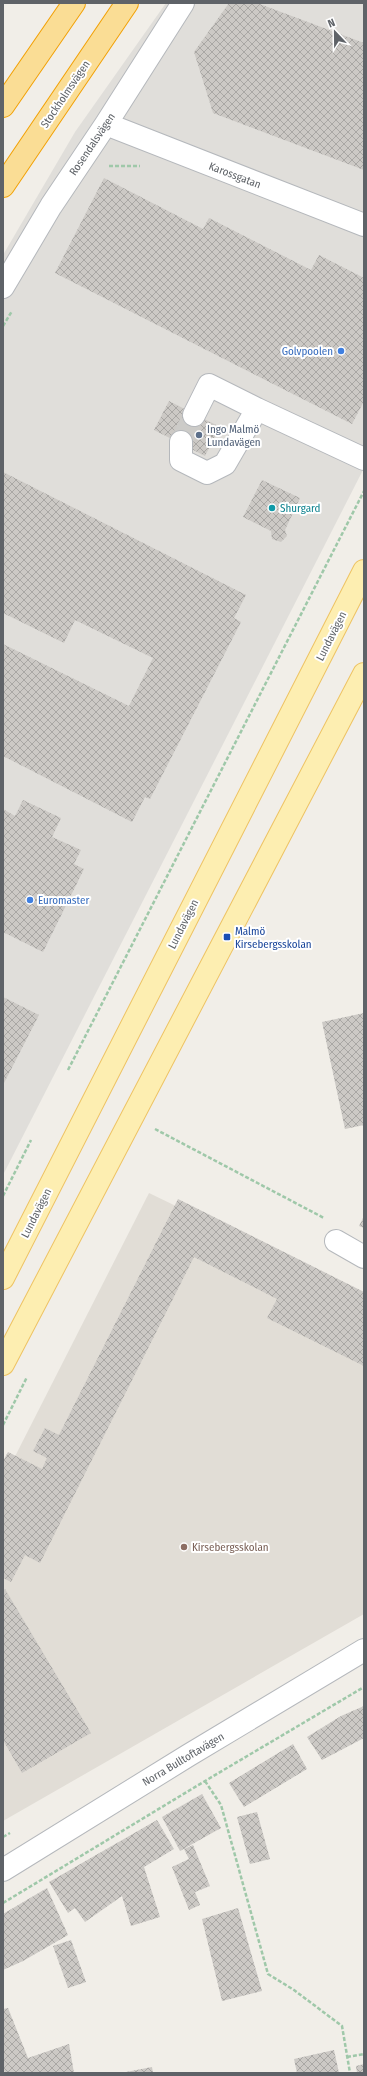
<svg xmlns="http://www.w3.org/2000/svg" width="367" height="2076" viewBox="0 0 367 2076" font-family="'Fira Sans Condensed',sans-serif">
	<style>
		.industrial { fill: #e0deda }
		.education { fill: #e1ddd6 }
		.building { fill: url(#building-cross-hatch) }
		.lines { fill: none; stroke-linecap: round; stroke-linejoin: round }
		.minor-tunnel { stroke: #cccbc8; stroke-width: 22; stroke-dasharray: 22 11; stroke-linecap: butt }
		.minor-casing { stroke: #b5b8bc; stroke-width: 24 }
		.major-casing { stroke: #eec363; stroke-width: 24 }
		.highway-casing { stroke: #f2a106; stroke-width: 24 }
		.path { stroke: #9fc8a9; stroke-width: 2.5; stroke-dasharray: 4 2; stroke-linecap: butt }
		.minor { stroke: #fff; stroke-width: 22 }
		.major { stroke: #fdeeb1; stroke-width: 22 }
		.highway { stroke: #fadd95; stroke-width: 22 }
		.shop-dot { fill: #3f7fe0; stroke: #fff; stroke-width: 1.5 }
		.service-dot { fill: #5c6f8a; stroke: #fff; stroke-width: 1.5 }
		.culture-dot { fill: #0f9aa8; stroke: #fff; stroke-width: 1.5 }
		.transit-dot { fill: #1a4fb4; stroke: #fff; stroke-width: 1.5 }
		.education-dot { fill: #8d6e63; stroke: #fff; stroke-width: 1.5 }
		.labels { text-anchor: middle; stroke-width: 4; stroke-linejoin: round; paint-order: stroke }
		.street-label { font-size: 11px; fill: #5f6368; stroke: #fff }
		.shop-label { font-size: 11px; fill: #366cbe; stroke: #fff; text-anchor: end }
		.service-label { font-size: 11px; fill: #4e5e75; stroke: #fff; text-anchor: start }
		.culture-label { font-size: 11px; fill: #0d838f; stroke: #fff; text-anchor: start }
		.transit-label { font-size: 11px; fill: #164399; stroke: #fff; text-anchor: start }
		.education-label { font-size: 11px; fill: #785e54; stroke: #fff; text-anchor: start }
	</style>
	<defs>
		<pattern id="building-cross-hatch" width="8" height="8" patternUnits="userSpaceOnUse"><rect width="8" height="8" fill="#ccc9c5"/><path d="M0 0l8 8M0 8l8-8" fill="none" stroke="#a9a7a4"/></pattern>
	</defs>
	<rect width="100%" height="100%" fill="#f1eee8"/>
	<path class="industrial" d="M166 3H364V468L3 1175V255L75 132Z"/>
	<path class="education" d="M149 1193 364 1297V1614L3 1821V1480Z"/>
	<path class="building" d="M229 3H257L364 43V170L213 113 194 52Z
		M104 178 203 229 209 218 311 270 319 255 364 278V401L352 424 55 273Z
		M169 401 220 427 205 456 154 430Z
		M3 472 246 595 234 618 241 622 150 799 145 797 132 822 3 756V644L129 706 153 658 75 620 64 643 3 613Z
		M262 480 300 498 285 530 287 536 281 542 272 539 271 531 243 517Z
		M23 800 61 818 52 837 81 850 74 864 84 869 43 952 3 932V809L15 816Z
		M3 997 39 1015 3 1085Z
		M364 1013V1125L345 1129 322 1022Z
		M178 1199 364 1292V1366L267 1318 277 1299 194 1257 40 1563 25 1555 11 1582 3 1578V1461L8 1452 42 1469 47 1458 33 1451 45 1428 59 1435Z
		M364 1216V1228L359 1226Z
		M5 1589 91 1733 22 1773 3 1740V1590Z
		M364 1706V1738L322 1760 307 1737 341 1716Z
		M293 1744 307 1769 244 1807 229 1783Z
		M202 1794 221 1828 180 1851 162 1817Z
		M257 1812 270 1859 250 1864 237 1817Z
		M157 1820 174 1849 144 1867 160 1917 131 1926 122 1896 85 1922 75 1908 68 1913 49 1882Z
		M193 1845 210 1886 195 1892 200 1905 189 1910 172 1867 189 1859 184 1849Z
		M47 1888 68 1935 23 1961 3 1970V1914Z
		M238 1908 262 1991 222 2001 202 1919Z
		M71 1940 86 1982 68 1988 53 1946Z
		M8 2008 28 2058 69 2044 74 2073H5L3 2069V2009Z
		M334 2050 339 2073H297L294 2059Z
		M364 2064V2073H357L356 2066Z
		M152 2067 153 2073H126V2072Z"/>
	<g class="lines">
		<path class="minor-tunnel" d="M181 442 194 415"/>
		<defs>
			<path id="minor" d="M106 124 364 225
				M3 287 51 206 106 124 183 3
				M194 415 209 385 257 409
				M181 442V460L207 473 225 464 257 409 364 459
				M336 1241 364 1257
				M3 1870 189 1755 364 1650"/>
			<path id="major" d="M3 1278 364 571
				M3 1364 364 674"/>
			<path id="highway" d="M3 106 74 3
				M3 186 127 3"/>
		</defs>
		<use href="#minor" class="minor-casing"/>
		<use href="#major" class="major-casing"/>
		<use href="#highway" class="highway-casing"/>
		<path class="path" d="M109 166H140
			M3 326 12 311
			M68 1070 364 491
			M155 1129 324 1218
			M3 1196 31 1140
			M3 1425 27 1377
			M205 1781 221 1805 268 1974 294 1990 342 2026 350 2073
			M3 1837 10 1833
			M3 1903 205 1781 364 1687
			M347 2057 364 2054"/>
		<use href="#minor" class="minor"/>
		<use href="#major" class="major"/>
		<use href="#highway" class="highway"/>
	</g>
	<g class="shop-dot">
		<circle cx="341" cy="351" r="4"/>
		<circle cx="30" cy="900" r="4"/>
	</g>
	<circle class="service-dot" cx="199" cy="435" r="4"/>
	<circle class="culture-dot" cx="272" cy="508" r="4"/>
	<rect class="transit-dot" x="223" y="933" width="8" height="8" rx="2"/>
	<circle class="education-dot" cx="184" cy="1547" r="4"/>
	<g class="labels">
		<g class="street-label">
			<text transform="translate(65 94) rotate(-56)" y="4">Stockholmsvägen</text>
			<text transform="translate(92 144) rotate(-56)" y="4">Rosendalsvägen</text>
			<text transform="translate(235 175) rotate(21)" y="4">Karossgatan</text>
			<text transform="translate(331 636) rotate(-63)" y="4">Lundavägen</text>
			<text transform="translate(183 924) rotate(-63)" y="4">Lundavägen</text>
			<text transform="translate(36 1213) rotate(-63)" y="4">Lundavägen</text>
			<text transform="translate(183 1759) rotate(-31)" y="4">Norra Bulltoftavägen</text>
		</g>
		<g class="shop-label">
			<text x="333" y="355">Golvpoolen</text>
			<text x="38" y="904" text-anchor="start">Euromaster</text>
		</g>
		<g class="service-label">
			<text x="207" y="433">Ingo Malmö<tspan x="207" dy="13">Lundavägen</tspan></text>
		</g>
		<g class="culture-label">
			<text x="280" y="512">Shurgard</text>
		</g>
		<g class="transit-label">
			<text x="235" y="935">Malmö<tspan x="235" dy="13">Kirsebergsskolan</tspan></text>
		</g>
		<g class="education-label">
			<text x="192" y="1551">Kirsebergsskolan</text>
		</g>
	</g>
	<rect width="367" height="2076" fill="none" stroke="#5f6368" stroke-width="8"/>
	<g transform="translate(335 32) rotate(338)" stroke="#ffffff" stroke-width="3" paint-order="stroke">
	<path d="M0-3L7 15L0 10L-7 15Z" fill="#5f6368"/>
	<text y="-6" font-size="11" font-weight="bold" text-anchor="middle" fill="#5f6368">N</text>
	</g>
</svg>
